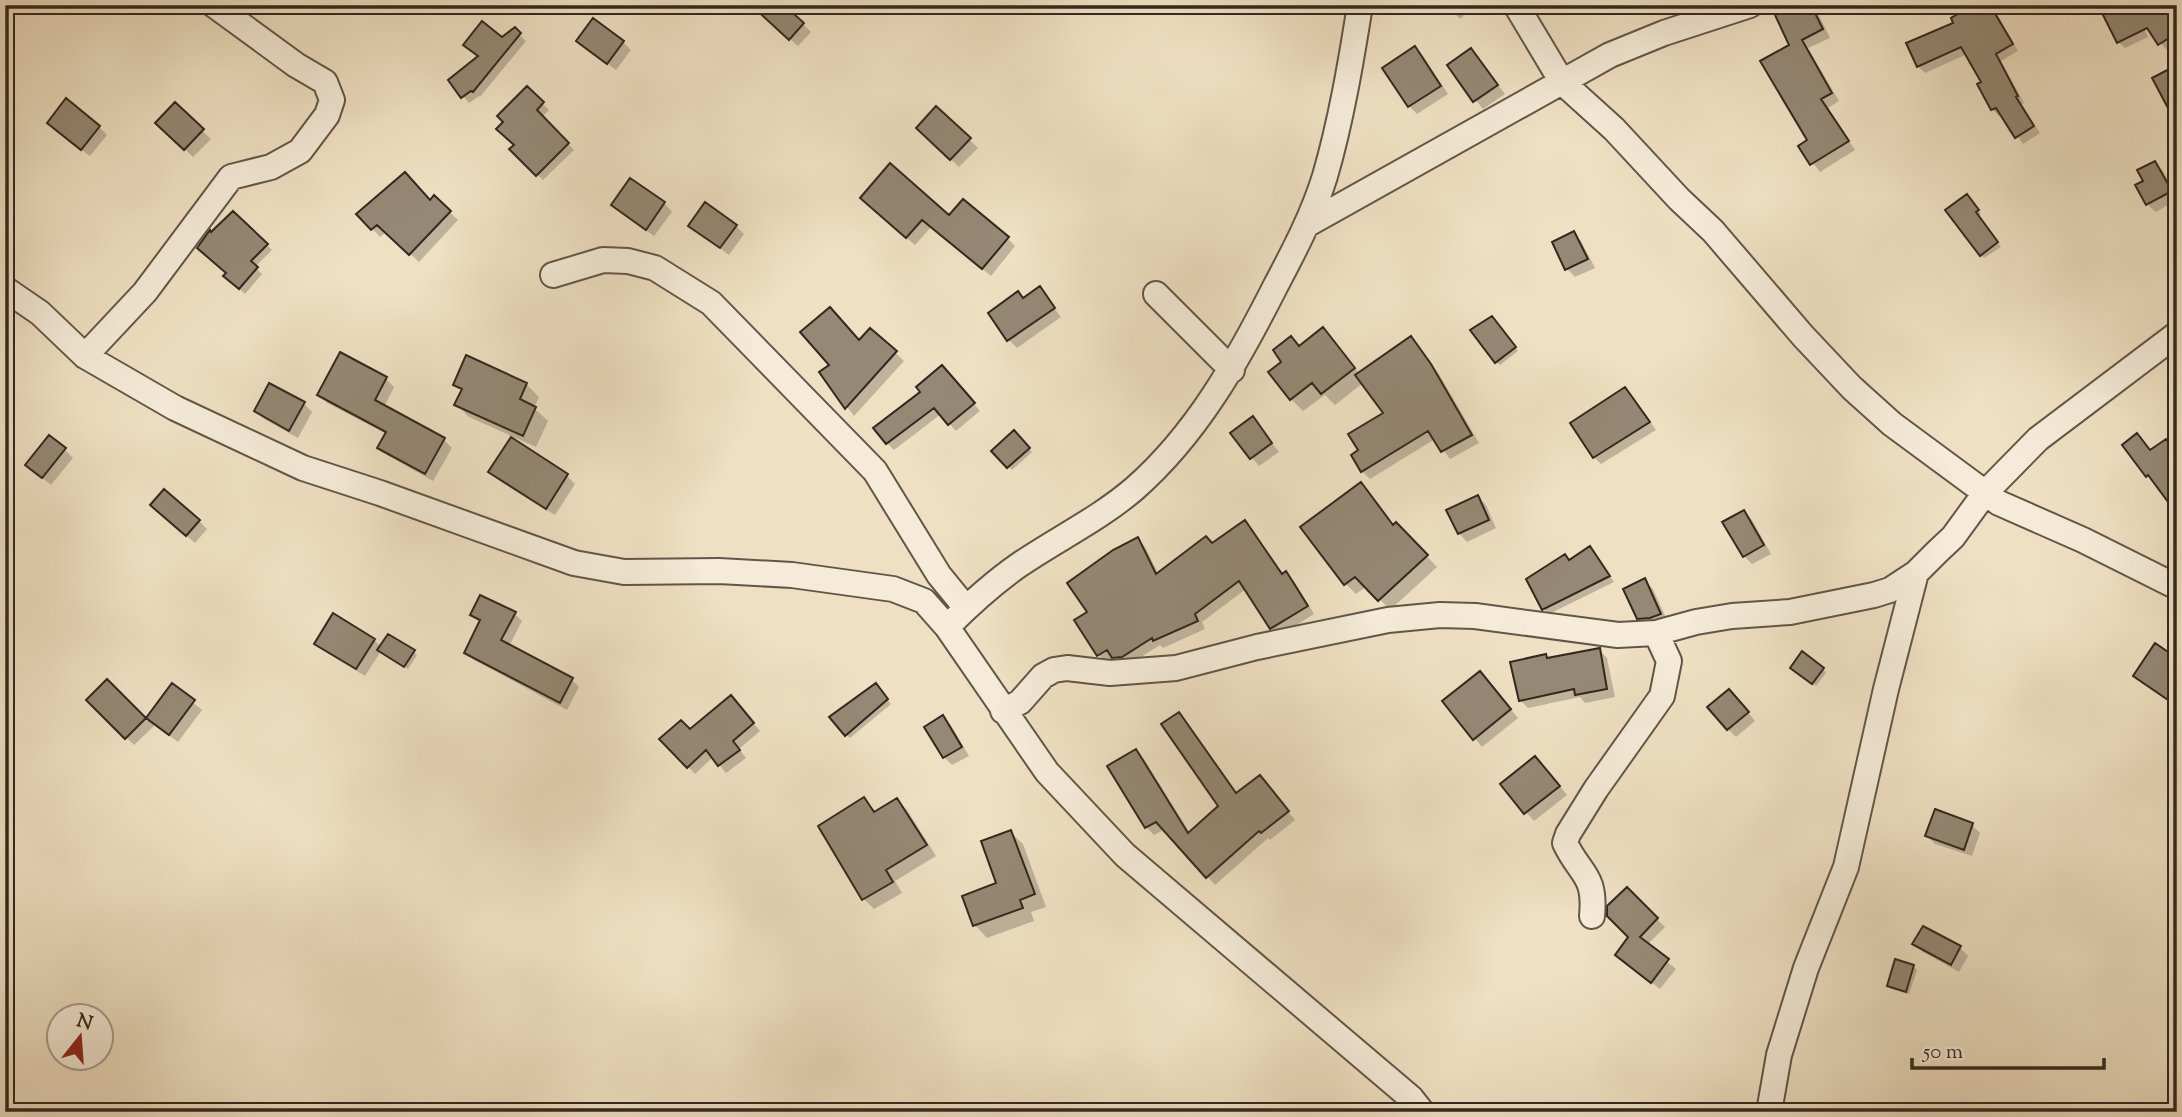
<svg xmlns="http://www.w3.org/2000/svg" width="2182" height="1117" viewBox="0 0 2182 1117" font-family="'Sorts Mill Goudy',serif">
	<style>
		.shadow { fill: #0003 }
		.building { fill: #958874; stroke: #33281f; stroke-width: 2 }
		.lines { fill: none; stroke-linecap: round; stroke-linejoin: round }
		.street-casing { stroke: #625648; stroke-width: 28 }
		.street { stroke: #f5ebd8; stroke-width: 24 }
	</style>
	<rect width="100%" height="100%" fill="#efe0c3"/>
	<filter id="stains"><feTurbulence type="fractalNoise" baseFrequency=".00286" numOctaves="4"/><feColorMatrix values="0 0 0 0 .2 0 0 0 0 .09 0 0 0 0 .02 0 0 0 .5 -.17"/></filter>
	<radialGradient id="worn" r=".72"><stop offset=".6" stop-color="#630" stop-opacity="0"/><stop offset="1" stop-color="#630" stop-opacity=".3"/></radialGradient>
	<path class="shadow" d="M1447 5H1476L1460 19Z
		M1799 5H1812L1816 9 1830 38 1808 48 1839 101 1828 108 1855 150 1820 172 1800 146 1810 140 1792 45Z
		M1977 5 1993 7 2018 51 2001 61 2024 103 2021 104 2040 133 2023 144 2002 114 1999 116 1992 109 1983 83 1967 54 1925 73 1918 66 1956 24Z
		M2133 5 2148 37 2125 48 2118 42Z
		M2169 5 2177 16V47L2168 52 2141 16Z
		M771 22 803 24 811 32 798 46Z
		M514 30 526 41 480 97 479 96 469 103 450 80Z
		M578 41 623 42 631 50 616 70Z
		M1415 48 1423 56 1448 94 1417 114 1409 106Z
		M1471 50 1505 94 1483 109 1449 66Z
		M527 88 549 110 542 117 574 150 543 180 512 149 516 145Z
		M175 105 211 139 193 157 157 123Z
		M937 108 978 148 959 167 918 128Z
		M99 127 107 135 90 156 57 131Z
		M2155 163 2163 171 2177 196V200L2156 212 2147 204 2145 182Z
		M434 198 458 220 419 262 386 232 380 237 359 214 430 202Z
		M1971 200 1981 214 1978 216 2001 247 1984 258 1981 255Z
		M664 203 672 212 654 236 613 205Z
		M870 206 950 217 1007 238 1015 246 991 276 931 227 915 245Z
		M233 213 272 250 255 267 262 274 245 294 231 281 212 234Z
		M691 226H736L744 234 729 255Z
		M1573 233 1581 241 1595 268 1575 277 1567 269Z
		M1039 289 1061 317 1017 348 1009 340 1024 299Z
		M1496 322 1518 351 1500 365 1496 362Z
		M871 330 904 361 854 416 822 373 860 342Z
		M1323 330 1360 374 1410 338 1439 374 1479 443 1450 459 1435 439 1370 479 1362 471 1360 451 1385 413 1363 383 1335 405 1325 395 1303 411 1291 399 1300 348Z
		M341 354 386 379 394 387 384 407 444 440 452 448 433 481 387 455 379 447 387 434 327 403 319 394Z
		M949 374 980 411 956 431 941 414 894 450 887 443Z
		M455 384H526L539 397 534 408 548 421 536 447 469 417 457 405 463 392Z
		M1632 397 1656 430 1601 464 1594 457Z
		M304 404 312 412 298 438 264 419 256 411Z
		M1252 418 1279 452 1259 466 1232 433Z
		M1014 433 1032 452 1012 470 994 451Z
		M511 440 567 476 575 484 555 515 499 480 490 471Z
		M65 450 73 458 51 485 27 465Z
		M1360 484 1394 526 1396 524 1437 567 1390 610 1367 586 1356 594 1345 583Z
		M1478 497 1486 505 1496 528 1467 542 1459 533Z
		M1744 512 1752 520 1771 554 1752 564 1744 556Z
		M161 513 199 521 207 529 195 543Z
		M1245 523 1284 575 1286 573 1294 581 1314 614 1279 636 1272 628 1246 589 1202 622 1205 629 1163 648 1160 645 1130 664 1122 665 1114 657 1106 662 1099 655 1090 612 1138 540 1145 547 1159 575 1212 545Z
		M1590 548 1614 582 1549 614 1544 609 1570 562Z
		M1645 581 1653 589 1668 622 1646 627 1638 618Z
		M515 614 522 621 509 646 572 680 579 687 567 710 474 660 466 653 479 622 472 615Z
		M333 616 374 640 381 647 414 652 417 655 408 669 381 651 365 676 324 651 316 643Z
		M1599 650 1607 658 1615 697 1585 703 1580 697 1528 708 1520 700 1545 656 1549 660Z
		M2177 660V707L2135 676Z
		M1823 669 1826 673 1816 686 1795 671Z
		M1488 681 1518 718 1482 747 1444 701Z
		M107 682 147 721 172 686 202 710 178 742 155 725 134 745 89 700Z
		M879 689 891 704 850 738 846 735Z
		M1740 703 1755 721 1736 737 1728 729Z
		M738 705 760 731 739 749 746 758 726 773 713 757 695 774 662 739 690 731Z
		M1179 715 1187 723 1237 794 1260 777 1295 820 1270 840 1268 838 1215 885 1165 829 1154 835 1146 827 1136 751 1144 759 1190 833 1221 806Z
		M943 717 951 725 969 756 952 765 944 757Z
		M1543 766 1567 795 1534 821 1502 784Z
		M864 799 876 812 896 800 907 810 936 856 895 881 902 893 874 909 864 899Z
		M1972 825 1980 833 1972 856 1935 844 1927 836Z
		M1010 832 1023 844 1046 907 1031 912 1034 921 987 938 975 925 999 884Z
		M1627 890 1665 927 1647 945 1676 969 1660 989 1617 955 1631 937Z
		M1915 944 1960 948 1968 956 1959 972 1923 952Z
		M1913 966 1917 970 1909 994 1892 989 1889 985Z"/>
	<path class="building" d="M751 5H784L804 23 789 40Z
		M1795 5H1811L1823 29 1802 40 1832 93 1821 99 1849 141 1810 165 1798 146 1807 140 1760 61 1789 45 1775 15Z
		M1973 5H1990L2013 44 1996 54 2018 96 2016 97 2034 126 2015 138 1996 108 1991 110 1977 84 1981 82 1961 47 1917 67 1906 43 1953 23 1951 18Z
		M2098 5H2169L2177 18V33L2158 45 2147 28 2117 43Z
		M593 18 624 41 607 64 576 41Z
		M482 21 502 37 515 27 521 33 473 92 471 91 461 98 448 80 478 56 463 45Z
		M1415 46 1441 86 1408 107 1382 68Z
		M1471 48 1498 85 1473 102 1447 65Z
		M2177 65V125L2152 78Z
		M527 86 544 102 537 110 569 143 536 176 509 149 514 145 496 129 503 122 497 116Z
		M66 98 100 126 81 150 47 123Z
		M175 102 204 129 184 150 155 123Z
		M936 106 971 138 950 160 916 128Z
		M2155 161 2172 191 2146 205 2135 185 2143 181 2137 170Z
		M890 163 949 215 963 199 1009 237 982 269 922 220 906 238 860 198Z
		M405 172 430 200 434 195 451 211 409 255 377 225 371 230 356 214Z
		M630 178 665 202 646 230 611 205Z
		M1967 194 1979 210 1976 212 1998 242 1980 256 1945 210Z
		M705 202 737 225 720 248 688 226Z
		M233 211 268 244 251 261 258 267 239 289 223 276 226 273 197 248 210 230 211 232Z
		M1574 231 1588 259 1565 270 1552 242Z
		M1040 286 1055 308 1007 341 988 313 1018 291 1023 298Z
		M830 307 859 340 870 328 897 351 845 409 819 372 829 365 800 332Z
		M1492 316 1516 347 1495 363 1470 330Z
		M1323 327 1355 368 1321 394 1312 383 1290 400 1268 372 1281 362 1273 350 1291 336 1299 346Z
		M1411 336 1431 364 1472 435 1441 452 1428 431 1361 472 1351 455 1358 450 1348 434 1383 413 1355 375Z
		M340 352 387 377 375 400 445 438 425 474 377 448 386 432 317 395Z
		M466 355 527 383 520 399 536 407 523 436 454 405 462 389 453 385Z
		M942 365 975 403 948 425 934 408 886 444 873 428 920 392 916 387Z
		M269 383 305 402 289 431 254 411Z
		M1625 387 1650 422 1593 458 1570 423Z
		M1253 416 1272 443 1250 459 1230 433Z
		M1014 430 1030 448 1007 468 991 451Z
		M2137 433 2150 450 2166 439 2177 454V514L2148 475 2146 477 2122 445Z
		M49 435 66 448 42 478 25 465Z
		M511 437 568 474 546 509 488 472Z
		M1361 482 1393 525 1396 522 1428 555 1378 601 1355 577 1344 585 1300 527Z
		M164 489 200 520 186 536 150 505Z
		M1478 495 1489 520 1458 534 1446 510Z
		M1744 510 1764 545 1743 557 1722 522Z
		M1245 520 1282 574 1286 571 1308 606 1270 629 1239 581 1195 614 1198 621 1153 641 1152 638 1122 657 1112 658 1107 650 1097 656 1074 620 1087 612 1067 583 1113 550 1138 537 1156 574 1206 536 1212 543Z
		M1590 546 1610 576 1542 610 1526 579 1565 554 1569 560Z
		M1645 578 1661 614 1650 618 1637 619 1623 589Z
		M480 595 516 612 501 640 573 678 560 703 464 653 480 620 470 615Z
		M333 613 375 639 356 669 314 644Z
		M388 634 415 650 404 667 377 650Z
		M2155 643 2177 658V706L2133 676Z
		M1600 648 1607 689 1575 695 1574 689 1519 701 1510 662 1546 654 1547 658Z
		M1802 651 1824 668 1812 684 1790 668Z
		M1480 671 1511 709 1473 740 1442 701Z
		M107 679 146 718 125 739 86 700Z
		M172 683 195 700 169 735 146 718Z
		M876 683 888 699 845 736 829 717Z
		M1729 689 1749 712 1727 730 1707 707Z
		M731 695 754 723 733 741 740 750 718 766 706 750 687 768 659 739 681 720 690 729Z
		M1179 712 1236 793 1260 775 1289 811 1261 833 1259 831 1206 878 1156 822 1145 828 1107 766 1136 749 1188 833 1218 806 1161 724Z
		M943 715 962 747 943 758 924 727Z
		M1535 756 1560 786 1524 814 1500 784Z
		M864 797 874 812 897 798 927 845 886 870 893 882 862 900 818 826Z
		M1935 809 1973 823 1964 850 1925 836Z
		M1011 830 1035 894 1020 900 1023 908 973 926 962 896 996 883 981 841Z
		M1627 887 1658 918 1640 937 1669 959 1651 983 1615 955 1628 937 1607 916V906Z
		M1923 926 1961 946 1951 965 1912 944Z
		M1895 959 1914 965 1906 992 1887 986Z"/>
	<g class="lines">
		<defs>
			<path id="street" d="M1516 5 1562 82 1614 129 1679 199 1713 231 1803 336 1852 388 1892 424 1999 503 2083 540 2177 587
				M1308 224 1610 55 1664 33 1750 5
				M553 275 603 260 628 261 655 268 711 303 875 471 939 575 966 608
				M5 289 40 313 85 356 175 408 303 468 380 493 574 563 624 572 719 571 792 575 893 589 924 601 947 627 1047 772 1125 855 1411 1098 1422 1112
				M1156 294 1232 370
				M85 356 145 292 231 177 271 167 300 151 327 115 332 100 325 82 296 65 214 5
				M947 627C969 605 993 583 1019 565 1057 539 1099 519 1134 489 1197 434 1238 360 1275 287 1294 251 1313 215 1325 176 1341 121 1351 62 1360 5
				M1003 711 1020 702 1043 676 1054 670 1067 668 1110 673 1176 668 1257 647 1388 620 1440 615 1475 616 1618 635 1656 633 1696 622 1732 616 1790 612 1874 595 1890 590 1916 573 1937 552 1953 537 1985 493 2038 439 2177 334
				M1592 916C1596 874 1580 875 1565 843L1568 834 1596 789 1662 696 1669 661 1656 633
				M1769 1112 1779 1055 1806 968 1846 867 1886 689 1916 573"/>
		</defs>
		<use href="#street" class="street-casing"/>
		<use href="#street" class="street"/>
	</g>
	<rect width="2182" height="1117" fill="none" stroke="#efe0c3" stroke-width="28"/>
	<rect x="7" y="7" width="2168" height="1103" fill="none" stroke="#33281f" stroke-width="3.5"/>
	<rect x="14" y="14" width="2154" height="1089" fill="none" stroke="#33281f" stroke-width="2"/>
	<g transform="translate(80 1037) rotate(17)"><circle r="33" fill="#f5ebd8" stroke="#a79d8e" stroke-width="2"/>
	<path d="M0-5L12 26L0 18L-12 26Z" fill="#8f2418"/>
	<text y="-10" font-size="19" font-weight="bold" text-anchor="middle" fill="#33281f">N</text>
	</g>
	<path d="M1912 1058v10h192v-10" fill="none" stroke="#33281f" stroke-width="3.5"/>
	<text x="1923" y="1058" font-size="21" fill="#33281f" stroke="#f5ebd8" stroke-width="5" paint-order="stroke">50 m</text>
	<rect width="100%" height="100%" filter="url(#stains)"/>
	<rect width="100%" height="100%" fill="url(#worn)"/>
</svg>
